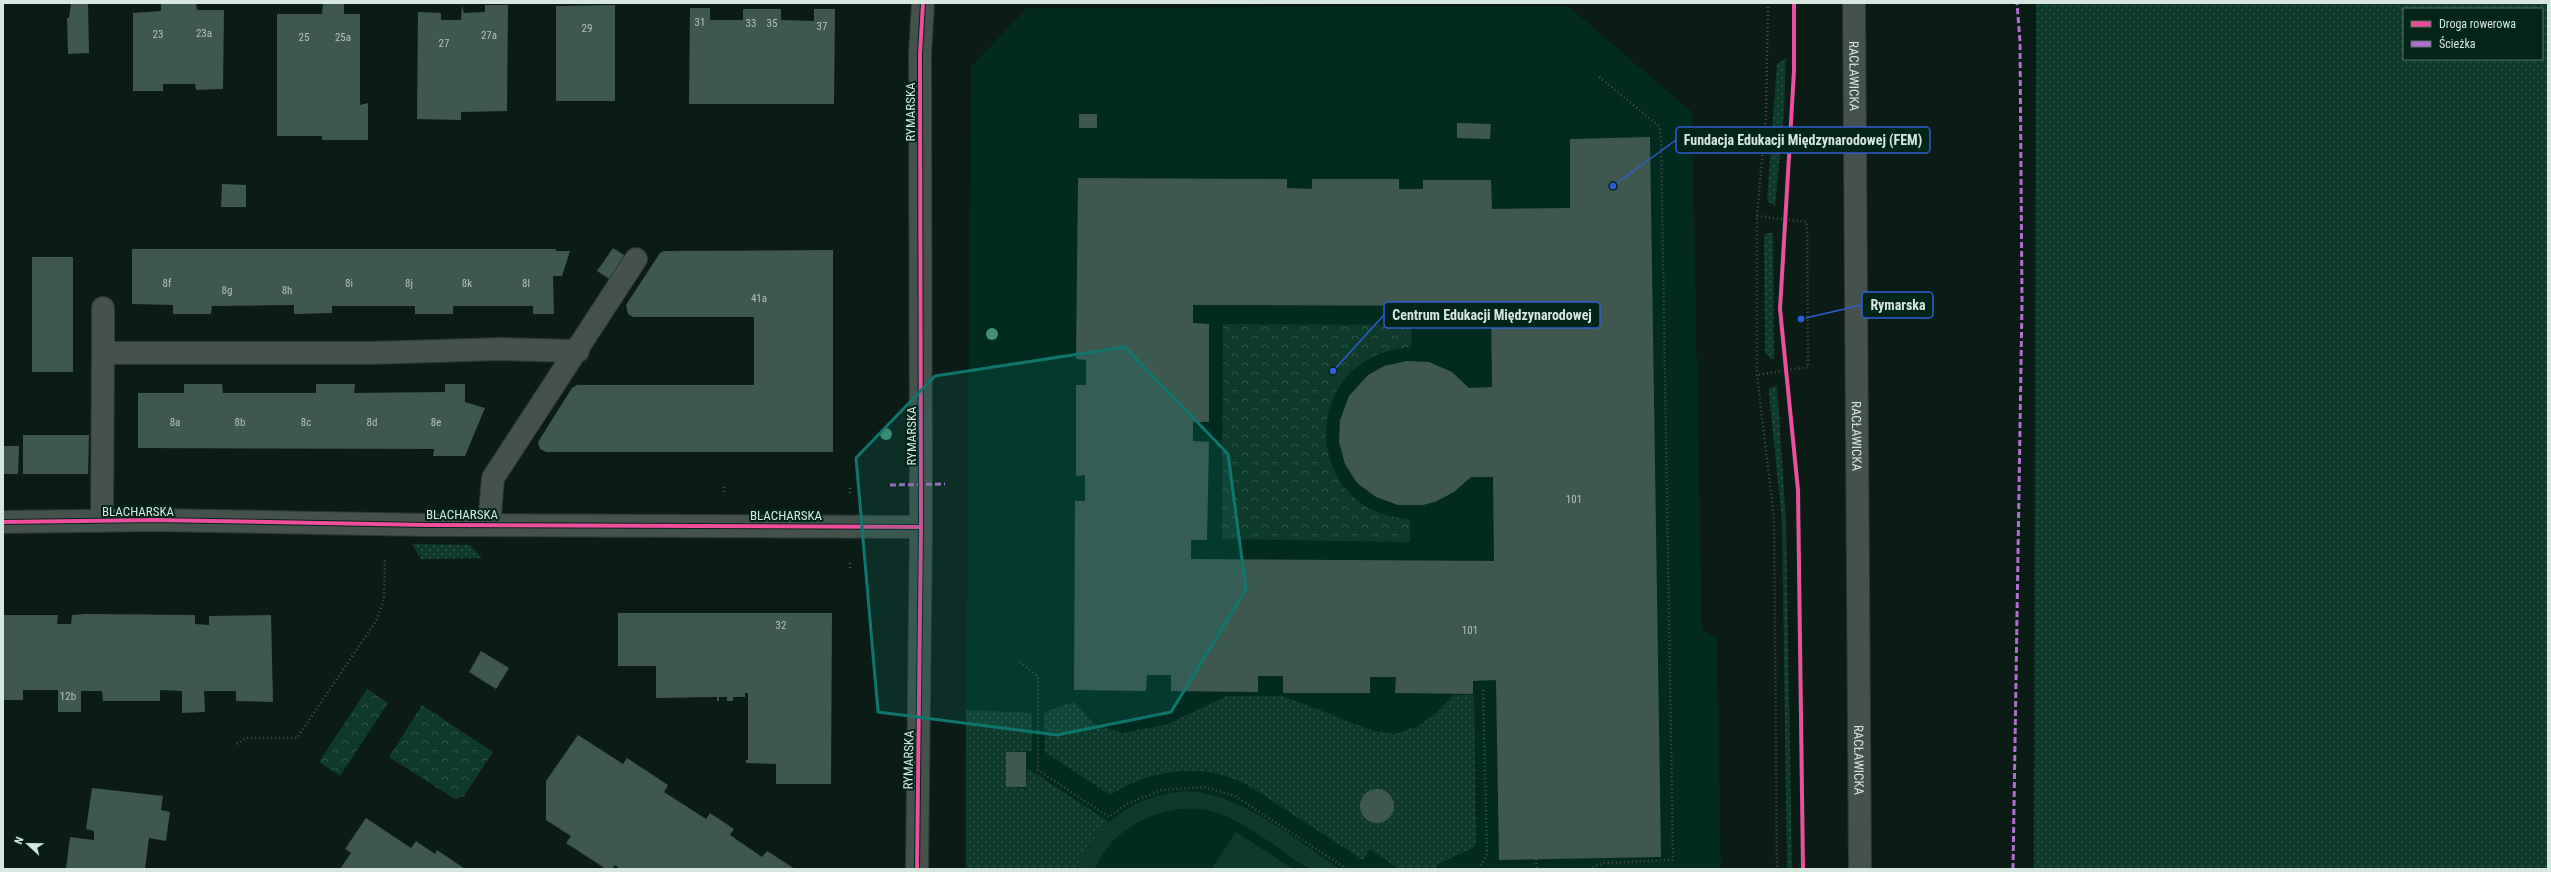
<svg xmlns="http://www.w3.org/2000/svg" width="2551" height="872" viewBox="0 0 2551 872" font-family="'Roboto Condensed',sans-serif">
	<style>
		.built { fill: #012b1e }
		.grass { fill: url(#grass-dots); fill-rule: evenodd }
		.park { fill: url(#park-crowns) }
		.pitch { fill: #0e3a2c }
		.building { fill: #3e584f; fill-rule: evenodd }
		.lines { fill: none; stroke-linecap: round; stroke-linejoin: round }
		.minor-casing { stroke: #2c3833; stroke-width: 24 }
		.path { stroke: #45514c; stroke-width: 2.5; stroke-dasharray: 1 3; stroke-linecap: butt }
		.minor { stroke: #45514c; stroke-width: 22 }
		.quiet { stroke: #b36fd0; stroke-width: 3; stroke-dasharray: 6 3; stroke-linecap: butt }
		.cycleway-casing { stroke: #032419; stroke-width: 6 }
		.cycleway { stroke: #ef4d9e; stroke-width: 4 }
		.tree { fill: #449276 }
		.marked { fill: #0f766e; fill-opacity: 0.2; stroke: #0f766e; stroke-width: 3; stroke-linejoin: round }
		.labels { text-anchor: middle; stroke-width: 4; stroke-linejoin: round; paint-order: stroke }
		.number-label { font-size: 11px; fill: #afc3bb }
		.street-label { font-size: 13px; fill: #d5e7df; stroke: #032419 }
		.leader { fill: none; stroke: #2f5dd9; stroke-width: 1.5 }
		.callout-dot { fill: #2f5dd9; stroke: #032419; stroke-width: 1.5 }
		.callout { fill: #032419; stroke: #2f5dd9; stroke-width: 1.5 }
		.callout-label { font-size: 14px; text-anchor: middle; font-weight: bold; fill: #d5e7df }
	</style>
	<defs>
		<pattern id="grass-dots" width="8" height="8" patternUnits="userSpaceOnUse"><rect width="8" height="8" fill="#0e3a2c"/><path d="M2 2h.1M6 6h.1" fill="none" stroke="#30564a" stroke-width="1.8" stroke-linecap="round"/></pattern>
		<pattern id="park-crowns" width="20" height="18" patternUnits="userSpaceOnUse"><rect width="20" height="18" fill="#0e3a2c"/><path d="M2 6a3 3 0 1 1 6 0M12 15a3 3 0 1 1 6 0" fill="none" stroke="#30564a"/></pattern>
	</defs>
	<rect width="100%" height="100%" fill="#0b1c16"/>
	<path class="built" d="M1568 6 1692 112 1702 630 1717 639 1721 869H965L971 66 1027 8Z"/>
	<path class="grass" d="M2036 3H2548V869H2034ZM2404 9H2542V59H2404Z
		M1786 58 1784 113 1775 206 1767 201 1777 64Z
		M1767 233H1773L1774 359H1771L1765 353 1764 236Z
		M1777 385 1786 521 1792 869H1787L1782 521 1769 394V389Z
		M412 544 470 545 482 558 421 559Z
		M1454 695H1474L1476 844 1473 848 1438 864 1435 869H1399L1370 849 1363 860C1337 843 1312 827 1286 810 1267 797 1248 783 1226 776 1187 764 1143 773 1110 795L1045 752 1044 712 1074 702 1094 724 1123 733 1168 724 1227 696H1283L1373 731 1395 734 1418 726 1435 714Z
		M966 710 1032 713V751L1006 752V786L1026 789 1027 768 1109 822 1089 844 1077 869H966Z"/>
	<path class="park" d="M1223 324 1412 325 1411 347C1295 356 1301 514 1410 519V542L1222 539Z
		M367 689 388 703 340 776 319 762Z
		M422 705 493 752 464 796 455 799 389 757Z"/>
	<path class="pitch" d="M1185 791C1244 794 1292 838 1340 869 1331 869 1317 872 1310 868 1300 865 1290 856 1282 850 1233 818 1205 794 1145 819 1123 828 1105 846 1095 869H1077C1095 823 1136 795 1185 791Z
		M1236 832 1293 869H1211Z"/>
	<path class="building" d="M71 3H88L89 53 68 54 67 18H69Z
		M161 3H196L197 10H224L223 89 196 90 195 84H163V91H133V13L161 11Z
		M344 3V14H360V105L368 103V140H322V136H277V14H322L323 4Z
		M462 5 464 13 485 12V5H508L507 111 461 112V120L417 119 418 12 441 13V20H461Z
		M615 5V101H556V6Z
		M690 8H710V20H743V9H781V20L814 21V9H835L834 104H689Z
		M1079 114H1097V128H1079Z
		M1457 123 1491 124 1490 139 1457 138Z
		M1650 137 1661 857 1499 860 1496 680 1473 681V694L1395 693 1396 677H1370V693H1283V676H1258V692L1171 691V675H1147L1146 691 1074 690 1075 501H1085V475L1076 476V385H1086V360L1076 359 1078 178 1287 179V188L1312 189V179H1399V189H1423V180H1491L1492 209 1570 208V139ZM1193 305 1491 306 1492 387 1469 388 1452 372 1429 362 1407 361 1384 366 1368 375 1349 396 1340 420 1339 442 1345 464 1357 483 1376 497 1398 505H1423L1435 502 1454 492 1471 477H1493L1494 561 1191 559V540H1207L1209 442 1193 441V422H1209V324L1193 323Z
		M222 184 246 185V207H221Z
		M613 248 627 257 611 280 597 271Z
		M132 249H556V251H570L562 276H553L554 314H533V306H453V314H415V306H332V313L294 314V305L212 306 211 314H173V305L132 304Z
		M833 250V452H546L540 449 538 442 572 388 577 385H754V317H633L628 314 626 305 660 253 664 251Z
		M32 257H73V372H32Z
		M184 384H222L223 393H316V384H355L354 393 445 392V384H465V402L485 408 465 456H433L434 449 138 448V393H184Z
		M23 435H89L88 474H23Z
		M3 446H19L18 474H3Z
		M618 613H832L831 784H776V764L746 763V760H748V693H745V697H733V701H727V697H719V701H717V697L656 698V666H618Z
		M86 614 195 615V624L209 625V616L271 615 273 702 236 701V691H204L205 712 182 713V691L160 690V701H103L102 691H81V712H58V690H23V700H3V615H58L57 624H71L72 615Z
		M481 651 509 668 496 689 469 672Z
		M578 735 623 764 627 758 668 785 664 792 706 819 710 813 734 829 730 835 762 857 767 851 795 869H620L615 865 612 869H606L566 843 571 836 546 820V781Z
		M1006 752H1026V787H1006Z
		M92 788 163 796 161 810 170 812 166 841 149 838 145 869H66L70 837 94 840V831L86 829Z
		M1360 806a17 17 0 1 1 34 0a17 17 0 1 1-34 0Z
		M366 818 411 848 416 841 435 854 437 850 465 869H340L351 853 345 849Z"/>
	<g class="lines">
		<defs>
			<g id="minor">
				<path id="s1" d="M1854 3 1860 869"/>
				<path d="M103 308V353"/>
				<path d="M102 521 103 353H369L502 349 578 351"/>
				<path d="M3 522 156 520 428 525 921 527"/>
				<path d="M489 525 493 478 636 259"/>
				<path d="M917 869 921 527 920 54 923 3"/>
			</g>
		</defs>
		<use href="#minor" class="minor-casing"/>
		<path class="path" d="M1768 3 1766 115 1757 216V375L1774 518 1777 869
			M1757 216 1807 222 1808 367 1757 375
			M724 487V492
			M850 493V485
			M850 568V560
			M1020 662 1038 677V770L1109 817 1127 804 1162 790 1204 787 1235 796 1347 869
			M237 744 246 738H297L376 621 384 599 385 558
			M1536 859 1537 869
			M1479 869 1487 854 1483 688
			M1589 869 1603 863 1673 860V857L1661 140 1659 126 1598 76"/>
		<use href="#minor" class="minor"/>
		<path class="quiet" d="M890 485 945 484
			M2013 869 2022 302 2020 42 2017 3"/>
		<defs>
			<path id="cycleway" d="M1794 3V71L1780 309 1798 490 1803 869
				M3 522 156 520 428 525 921 527
				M917 869 921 527 920 54 923 3"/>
		</defs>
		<use href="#cycleway" class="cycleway-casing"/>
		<use href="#cycleway" class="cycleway"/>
	</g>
	<g class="tree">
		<circle cx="992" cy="334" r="6"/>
		<circle cx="886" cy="434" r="6"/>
	</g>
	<path class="marked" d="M1125 347 1228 454 1246 590 1171 712 1057 735 878 712 856 458 935 376Z"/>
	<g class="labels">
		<g class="number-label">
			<text x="700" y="26">31</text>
			<text x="751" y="27">33</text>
			<text x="772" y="27">35</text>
			<text x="822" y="30">37</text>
			<text x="587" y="32">29</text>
			<text x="204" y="37">23a</text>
			<text x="158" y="38">23</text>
			<text x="489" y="39">27a</text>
			<text x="304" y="41">25</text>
			<text x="343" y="41">25a</text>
			<text x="444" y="47">27</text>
			<text x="167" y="287">8f</text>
			<text x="349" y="287">8i</text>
			<text x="409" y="287">8j</text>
			<text x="467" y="287">8k</text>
			<text x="526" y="287">8l</text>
			<text x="227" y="294">8g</text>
			<text x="287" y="294">8h</text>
			<text x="759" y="302">41a</text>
			<text x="175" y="426">8a</text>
			<text x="240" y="426">8b</text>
			<text x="306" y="426">8c</text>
			<text x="372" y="426">8d</text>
			<text x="436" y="426">8e</text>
			<text x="1574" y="503">101</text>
			<text x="781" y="629">32</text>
			<text x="1470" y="634">101</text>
			<text x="68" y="700">12b</text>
		</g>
		<g class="street-label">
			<text dy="5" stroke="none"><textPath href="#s1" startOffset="73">RACŁAWICKA</textPath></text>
			<text transform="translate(910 112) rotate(-90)" y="5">RYMARSKA</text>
			<text transform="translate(911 436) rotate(-90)" y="5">RYMARSKA</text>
			<text dy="5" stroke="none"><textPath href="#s1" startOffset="433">RACŁAWICKA</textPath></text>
			<text x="138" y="516">BLACHARSKA</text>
			<text x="462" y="519">BLACHARSKA</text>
			<text x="786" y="520">BLACHARSKA</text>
			<text transform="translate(908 760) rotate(-89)" y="5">RYMARSKA</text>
			<text dy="5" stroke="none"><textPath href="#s1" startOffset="757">RACŁAWICKA</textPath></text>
		</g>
	</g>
	<path class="leader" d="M1613 186L1676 140M1801 319L1862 305M1333 371L1384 315"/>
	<g class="callout-dot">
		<circle cx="1613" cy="186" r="4"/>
		<circle cx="1801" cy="319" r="4"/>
		<circle cx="1333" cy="371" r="4"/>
	</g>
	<g class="callout">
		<rect x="1676" y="127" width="254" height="26" rx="4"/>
		<rect x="1862" y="292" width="71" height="26" rx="4"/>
		<rect x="1384" y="302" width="216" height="26" rx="4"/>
	</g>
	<g class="callout-label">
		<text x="1803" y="145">Fundacja Edukacji Międzynarodowej (FEM)</text>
		<text x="1898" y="310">Rymarska</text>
		<text x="1492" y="320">Centrum Edukacji Międzynarodowej</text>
	</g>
	<rect width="2551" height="872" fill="none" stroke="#d5e7df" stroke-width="8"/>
	<rect x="2403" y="8" width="140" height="52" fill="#032419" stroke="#577268"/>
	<rect x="2411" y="21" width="20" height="6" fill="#ef4d9e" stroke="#577268"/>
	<text x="2439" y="28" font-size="12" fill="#d5e7df">Droga rowerowa</text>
	<rect x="2411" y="41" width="20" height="6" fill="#b36fd0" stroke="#577268"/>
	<text x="2439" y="48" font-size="12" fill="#d5e7df">Ścieżka</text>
	<g transform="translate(28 844) rotate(292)" stroke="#032419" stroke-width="3" paint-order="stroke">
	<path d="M0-3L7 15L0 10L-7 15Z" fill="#d5e7df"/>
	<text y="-6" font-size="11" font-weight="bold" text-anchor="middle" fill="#d5e7df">N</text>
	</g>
</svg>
